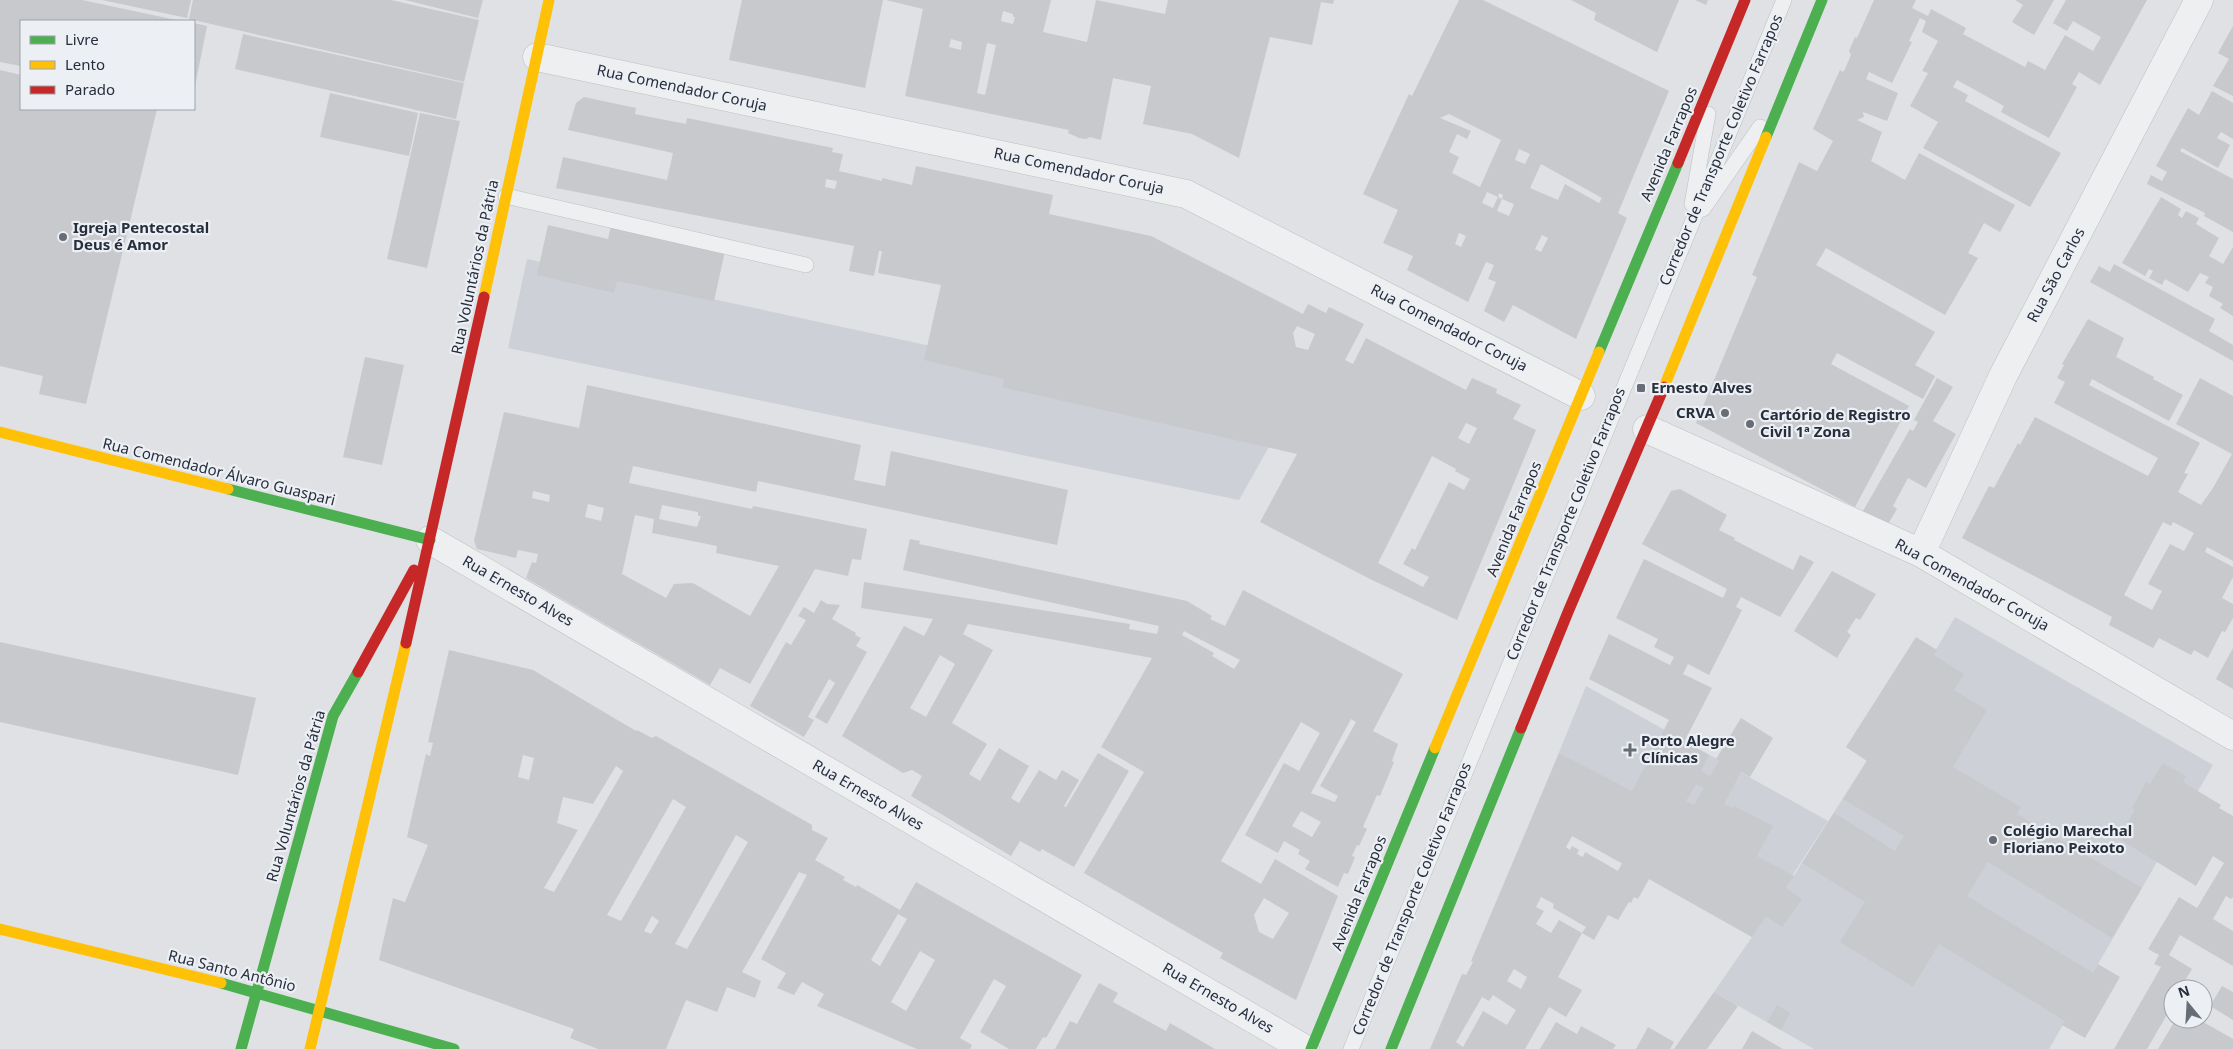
<svg xmlns="http://www.w3.org/2000/svg" width="2233" height="1049" viewBox="0 0 2233 1049" font-family="'Noto Sans',sans-serif">
	<style>
		.built { fill: #cdd0d7 }
		.building { fill: #c7c9cc; fill-rule: evenodd }
		.lines { fill: none; stroke-linecap: round; stroke-linejoin: round }
		.lane-casing { stroke: #bdbfc2; stroke-width: 16 }
		.street-casing { stroke: #bdbfc2; stroke-width: 29 }
		.lane { stroke: #eeeff1; stroke-width: 15 }
		.street { stroke: #eeeff1; stroke-width: 28 }
		.fast { stroke: #4caf50; stroke-width: 11 }
		.slow { stroke: #ffc107; stroke-width: 11 }
		.jam { stroke: #c62828; stroke-width: 11 }
		.poi-dot { fill: #676d77; stroke: #eceff4; stroke-width: 2 }
		.labels { text-anchor: middle; stroke-width: 4.5; stroke-linejoin: round; paint-order: stroke }
		.street-label { font-size: 15px; fill: #272e3c; stroke: #eceff4 }
		.poi-label { font-size: 15px; font-weight: bold; fill: #272e3c; stroke: #eceff4; text-anchor: start }
	</style>
	<rect width="100%" height="100%" fill="#dfe1e4"/>
	<path class="built" d="M527 259 1283 422 1239 500 508 348Z
		M1955 617 2213 765 2049 1049H1814L1714 992 1752 937 1534 814 1586 686 1828 821 1773 905 1786 888 1923 672Z"/>
	<path class="building" d="M0 0H82L181 21H21V66L0 62Z
		M102 0H191L187 18Z
		M193 0H391L479 20 464 82 189 19Z
		M405 0H483L478 18Z
		M742 0H883L865 88 729 60Z
		M886 0H1051L1043 32 1087 42 1096 0 1165 14 1168 0H1334L1333 4 1321 2 1312 45 1270 37 1239 158 1192 134 1143 124 1151 86 1113 78 1101 140 1090 137 1086 139 1079 138 1068 133 1069 130 905 96 923 9ZM1003 11 1013 14V17H1015L1013 24 1001 21ZM951 39 962 42 961 50 949 47ZM987 43 996 45 985 95 977 93Z
		M1459 0H1483L1669 91 1618 213 1627 218 1576 339 1513 305 1504 322 1484 311 1496 282 1488 279 1494 265 1486 262 1468 302 1407 270 1413 256 1383 243 1398 210 1363 194 1409 94 1412 96ZM1449 114 1501 140 1480 187 1452 173 1459 157 1449 152 1457 134 1467 139 1471 131 1440 118ZM1519 149 1530 154 1525 164 1515 160ZM1541 164 1602 198 1599 203 1565 184 1558 200 1530 188ZM1487 192 1498 197 1499 193 1503 195 1502 199 1514 204 1509 216 1497 211 1502 199 1498 197 1493 208 1482 203ZM1459 233 1466 236 1461 247 1455 244ZM1542 235 1548 238 1541 252 1535 249Z
		M1571 0H1679L1657 52 1594 20 1596 13Z
		M1695 0H1708L1706 5Z
		M1874 0H1916L1912 8 1928 16 1931 9 1966 28 1963 34 2025 67 2028 61 2045 70 2065 35 2093 51 2101 37 2073 21 2067 31 2053 23 2066 0H2147L2100 85 2079 72 2072 84 2077 87 2049 138 2001 112 2004 106 1957 80 1953 87 1968 95 1965 101 2061 153 2030 207 1923 148 1938 122 1910 106 1928 73 1922 71 1938 41 1922 32 1926 21 1920 18 1909 41 1912 42 1892 83 1869 72 1866 79 1898 93 1887 121 1863 112 1864 117 1857 120 1882 132 1871 161 1905 180 1919 153 2015 205 2000 232 1984 223 1968 253 1978 258 1945 315 1826 248 1816 265 1935 332 1915 365 1935 376 1923 399 1837 353 1831 364 1909 406 1855 507 1696 423 1757 277 1752 275 1799 162 1817 171 1833 141 1813 129 1840 70 1843 72 1845 69 1851 55 1849 51 1855 37 1857 38Z
		M2015 0H2054L2034 35 2012 22 2023 5Z
		M194 23 207 26 195 86H194Z
		M2233 26V96L2213 86 2229 59 2218 53Z
		M243 34 464 83 456 119 235 69Z
		M0 70 21 75V109H157L86 404 39 394 43 376 0 366Z
		M2212 91 2233 103V139L2221 132 2217 138 2230 145 2218 168 2182 148 2180 151 2233 179V232L2204 216 2205 213 2147 184 2151 175 2162 181 2167 172 2156 166 2168 144 2188 108 2199 115Z
		M330 93 418 113 409 156 320 137Z
		M584 97 636 108 635 114 686 124 687 118 833 148 832 152 843 154 839 171 882 181V178L912 185 916 166 1053 195 1049 214 1151 236 1303 314 1308 304 1326 313 1329 307 1364 324 1345 360 1353 364 1366 338 1466 390 1472 378 1497 389 1496 393 1521 405 1513 419 1536 430 1457 620 1370 579 1260 522 1297 454 1002 387 1004 379 924 360 941 285 878 273 882 251H879L874 276 849 271 854 246 556 188 563 157 667 180 673 153 568 130 576 103ZM826 179 837 181 835 189 825 187ZM1297 326 1315 334 1308 350 1296 347 1293 333ZM1466 423 1477 428 1469 444 1458 438ZM1432 456 1456 469 1455 471 1470 479 1464 490 1449 482 1415 550 1412 548 1403 564 1429 577 1423 587 1378 563Z
		M420 113 460 121 427 268 387 259Z
		M2161 197 2181 209 2178 215 2182 218 2186 211 2199 218 2196 224 2219 238 2209 256 2223 264 2233 247V316L2220 308 2223 304 2209 296 2213 287 2205 283 2209 277 2200 273 2188 292 2165 279 2162 285 2149 278 2153 271 2149 269 2145 276 2122 263Z
		M548 225 608 239 611 226 725 251 714 301 617 281 614 293 537 275Z
		M2114 264 2215 319 2209 331 2233 345V361L2090 282 2099 266 2110 272Z
		M2088 319 2124 338 2116 357 2154 377 2153 379 2183 395 2169 421 2092 379 2089 385 2200 443 2184 473 2188 474 2178 492 2201 505 2213 488 2232 454 2176 424 2200 378 2233 396V561L2207 547 2205 552 2233 567V577L2222 598 2233 604V618L2225 632 2222 631 2208 658 2194 650 2191 655 2159 638 2153 648 2109 625 2112 617 1962 538 1989 486 1994 488 2018 443 2020 445 2035 417 2148 476 2158 458 2054 403 2065 382 2057 378 2064 365 2062 364ZM2163 522 2171 526 2173 522 2194 533 2184 551 2170 544 2148 584 2162 591 2152 610 2124 595Z
		M365 357 404 365 382 465 343 457Z
		M1937 378 1953 387 1933 421 1956 434 1926 488 1908 478 1893 506 1897 509 1888 524 1863 511 1910 429 1913 431 1918 422 1914 420Z
		M587 385 861 445 854 480 885 486 891 451 1068 490 1057 545 758 481 756 492 633 466 629 483 752 509 753 506 867 529 861 560 852 559 848 576 815 569 750 684 720 668 710 685 526 578 532 562 536 563 538 554 518 550 516 558 477 549 474 541 504 412 579 428ZM533 491 550 495 549 502 532 498ZM588 504 604 508 601 521 585 517ZM662 505 698 512V516H701L697 527 659 519ZM635 515 654 519 652 533 717 546 716 553 779 566 750 616 693 583 674 584 666 598 622 574Z
		M1680 489 1727 515 1719 530 1735 538 1734 540 1793 570 1800 555 1814 562 1780 617 1741 597 1736 607 1742 610 1709 675 1688 664 1683 674 1712 688 1684 742 1709 755 1701 771 1710 776 1719 761 1716 759 1741 718 1773 738 1750 777 1741 772 1724 804 1732 808 1734 806 1773 826 1757 856 1794 876 1786 888 1802 899 1782 927 1766 916 1752 937 1649 879 1638 899 1634 897 1631 903 1629 902 1618 920 1608 915 1594 940 1582 933 1558 977 1582 990 1566 1017 1549 1007 1525 1049H1430L1462 974 1466 975 1473 962 1471 961 1559 753 1632 791 1669 720 1589 679 1609 634 1670 665 1674 657 1654 647 1658 639 1616 618 1644 559 1723 598 1727 589 1642 544 1671 491ZM1696 784 1704 788 1694 805 1686 801ZM1572 836 1622 863 1618 871 1585 852 1583 857 1577 854 1579 850 1572 846 1570 850 1566 847ZM1541 897 1554 904 1553 908 1586 927 1582 933 1559 920 1551 933 1536 924 1544 911 1536 907ZM1514 969 1527 977 1521 989 1507 981ZM1493 995 1516 1010 1507 1025 1483 1011 1463 1047 1456 1042 1482 997 1489 1001Z
		M910 539 920 541 919 544 1187 601 1212 616 1210 619 1225 626 1243 590 1403 674 1373 731 1398 744 1392 761 1394 762 1380 796 1377 795 1363 827 1367 829 1359 846 1357 845 1352 856 1355 857 1348 874 1344 873 1338 887 1305 869 1310 861 1298 854 1300 850 1284 841 1278 853 1245 835 1284 763 1299 771 1320 733 1301 722 1221 861 1261 884 1275 859 1338 896 1296 1000 1220 958 1223 953 1084 873 1144 772 1101 747 1152 658 968 624 963 634 993 650 952 723 987 744 969 774 980 781 999 748 1029 766 1011 798 1019 803 1039 770 1056 780 1062 770 1079 780 1064 806 1066 807 1098 753 1129 771 1074 867 1042 849 1040 852 1020 841 1011 856 911 796 922 776 912 770 903 773 842 736 904 626 924 636 933 619 861 608 864 582 1130 624 1129 629 1157 634 1159 626 903 570ZM1184 631 1240 660 1234 669 1212 656 1214 653 1182 635ZM940 655 955 664 926 717 910 708ZM1351 719 1356 722 1320 786 1338 796 1335 802 1311 793ZM1301 811 1321 822 1312 837 1292 826ZM1264 898 1289 913 1273 939 1259 932 1254 915Z
		M1832 571 1876 594 1860 620 1856 618 1847 632 1851 635 1837 658 1794 631Z
		M821 600 827 604 840 605 832 619 856 633 855 635 861 638 856 646 867 652 827 724 815 717 835 683 829 679 808 717 814 720 804 737 750 706 786 642 791 645 806 620 798 616 804 607 814 613Z
		M1916 637 1937 650 1934 655 1964 674 1954 690 1987 710 1953 767 2021 807 2017 814 2142 888 2112 938 1988 862 1967 896 2093 973 2098 964 2120 977 2085 1038 2062 1025 2065 1021 1939 944 1913 987 1840 942 1865 902 1802 863 1834 813 1895 851 1904 836 1843 799 1867 761 1846 747Z
		M0 642 256 698 238 775 0 722Z
		M2233 648V689L2216 679Z
		M449 650 533 670 636 731 637 730 652 738 656 736 812 825V830L828 838 815 860 845 877 843 880 856 887 857 885 900 910 916 882 1082 975 1046 1038 1043 1037 1036 1049H1009L980 1032 1006 986 994 979 960 1038 972 1045 970 1049H917L817 1006 824 994 802 982 794 995 777 988 786 973 761 959 807 875 799 872 742 972 761 981 755 998 727 987 717 1012 686 1000 666 1049H598L570 1038 574 1029 379 960 393 898 405 902 428 845 407 837 426 754 430 756 433 743 428 742ZM523 755 534 758 529 780 518 777ZM616 766 623 771 554 892 544 888 578 830 557 823 563 797 593 804ZM673 799 686 807 621 921 607 915ZM736 835 748 842 687 949 675 944ZM898 914 907 919 880 966 871 960ZM652 916 659 921 651 934 644 931ZM920 951 935 960 906 1011 891 1002Z
		M2163 763 2186 776 2183 782 2221 805 2219 808 2233 816V897L2231 899 2226 896 2213 919 2233 931V966L2180 935 2169 955 2192 969 2180 989H2173V1000L2170 1005 2172 1006 2147 1049H2114L2161 967 2154 964 2159 955 2148 949 2179 897 2197 908 2224 863 2213 856 2196 886 2121 840 2130 824 2127 823 2135 810 2132 808 2146 782 2150 784Z
		M1099 983 1118 993 1113 1002 1166 1031 1170 1023 1215 1049H1055L1070 1021 1077 1024Z
		M2222 986 2233 992V1020L2210 1006Z
		M1714 992 1738 1006 1707 1049H1674Z
		M1777 1005 1790 1013 1781 1030 1767 1022Z
		M2176 1019H2198L2233 1039V1049H2158Z
		M1556 1022 1577 1034 1581 1026 1616 1045 1613 1049H1540Z
		M1648 1027 1674 1042 1670 1049H1636Z
		M1752 1031 1783 1049H1742Z"/>
	<g class="lines">
		<defs>
			<path id="lane" d="M506 196 806 265
				M1692 204 1708 114
				M1703 209 1760 127
				M1351 1049 1784 0"/>
			<path id="street" d="M537 57 1186 194 1581 396
				M1647 429 1921 553 2233 736
				M430 540 1305 1049
				M1921 553 2003 376 2199 0"/>
		</defs>
		<use href="#lane" class="lane-casing"/>
		<use href="#street" class="street-casing"/>
		<use href="#lane" class="lane"/>
		<use href="#street" class="street"/>
		<path class="fast" d="M1766 137 1822 0
			M1599 352 1678 163
			M228 489 430 540
			M221 983 454 1049
			M241 1049 333 716 358 672
			M1311 1049 1435 748
			M1391 1049 1521 728"/>
		<path class="slow" d="M484 297 549 0
			M1664 387 1766 137
			M0 432 228 489
			M1435 748 1599 352
			M0 929 221 983
			M310 1049 406 643"/>
		<path class="jam" d="M1678 163 1745 0
			M406 643 484 297
			M358 672 414 570
			M1521 728 1568 612 1664 387"/>
	</g>
	<g class="poi-dot">
		<circle cx="63" cy="237" r="5"/>
		<rect x="1636" y="383" width="10" height="10" rx="2.5"/>
		<circle cx="1725" cy="413" r="5"/>
		<circle cx="1750" cy="424" r="5"/>
		<path d="M1627.5 742.5h5v5h5v5h-5v5h-5v-5h-5v-5h5z"/>
		<circle cx="1993" cy="840" r="5"/>
	</g>
	<g class="labels">
		<g class="street-label">
			<text transform="translate(682 88) rotate(12)" y="5">Rua Comendador Coruja</text>
			<text transform="translate(1669 144) rotate(-67)" y="5">Avenida Farrapos</text>
			<text transform="translate(1721 150) rotate(-67)" y="5">Corredor de Transporte Coletivo Farrapos</text>
			<text transform="translate(1079 171) rotate(12)" y="5">Rua Comendador Coruja</text>
			<text transform="translate(475 267) rotate(-78)" y="5">Rua Voluntários da Pátria</text>
			<text transform="translate(2056 275) rotate(-62)" y="5">Rua São Carlos</text>
			<text transform="translate(1449 328) rotate(27)" y="5">Rua Comendador Coruja</text>
			<text transform="translate(219 472) rotate(14)" y="5">Rua Comendador Álvaro Guaspari</text>
			<text transform="translate(1514 519) rotate(-68)" y="5">Avenida Farrapos</text>
			<text transform="translate(1566 524) rotate(-68)" y="5">Corredor de Transporte Coletivo Farrapos</text>
			<text transform="translate(1972 585) rotate(29)" y="5">Rua Comendador Coruja</text>
			<text transform="translate(518 591) rotate(30)" y="5">Rua Ernesto Alves</text>
			<text transform="translate(868 795) rotate(30)" y="5">Rua Ernesto Alves</text>
			<text transform="translate(296 796) rotate(-74)" y="5">Rua Voluntários da Pátria</text>
			<text transform="translate(1359 893) rotate(-68)" y="5">Avenida Farrapos</text>
			<text transform="translate(1412 899) rotate(-68)" y="5">Corredor de Transporte Coletivo Farrapos</text>
			<text transform="translate(232 971) rotate(14)" y="5">Rua Santo Antônio</text>
			<text transform="translate(1218 998) rotate(30)" y="5">Rua Ernesto Alves</text>
		</g>
		<g class="poi-label">
			<text x="73" y="233">Igreja Pentecostal<tspan x="73" dy="17">Deus é Amor</tspan></text>
			<text x="1651" y="393">Ernesto Alves</text>
			<text x="1715" y="418" text-anchor="end">CRVA</text>
			<text x="1760" y="420">Cartório de Registro<tspan x="1760" dy="17">Civil 1ª Zona</tspan></text>
			<text x="1641" y="746">Porto Alegre<tspan x="1641" dy="17">Clínicas</tspan></text>
			<text x="2003" y="836">Colégio Marechal<tspan x="2003" dy="17">Floriano Peixoto</tspan></text>
		</g>
	</g>
	<rect x="20" y="20" width="175" height="90" fill="#eceff4" stroke="#9da2aa"/>
	<rect x="30" y="36" width="25" height="8" fill="#4caf50" stroke="#9da2aa"/>
	<text x="65" y="45" font-size="15" fill="#272e3c">Livre</text>
	<rect x="30" y="61" width="25" height="8" fill="#ffc107" stroke="#9da2aa"/>
	<text x="65" y="70" font-size="15" fill="#272e3c">Lento</text>
	<rect x="30" y="86" width="25" height="8" fill="#c62828" stroke="#9da2aa"/>
	<text x="65" y="95" font-size="15" fill="#272e3c">Parado</text>
	<g transform="translate(2188 1004) rotate(342)"><circle r="24" fill="#eceff4" stroke="#9da2aa"/>
	<path d="M0-4L9 19L0 12L-9 19Z" fill="#676d77"/>
	<text y="-8" font-size="14" font-weight="bold" text-anchor="middle" fill="#272e3c">N</text>
	</g>
</svg>
